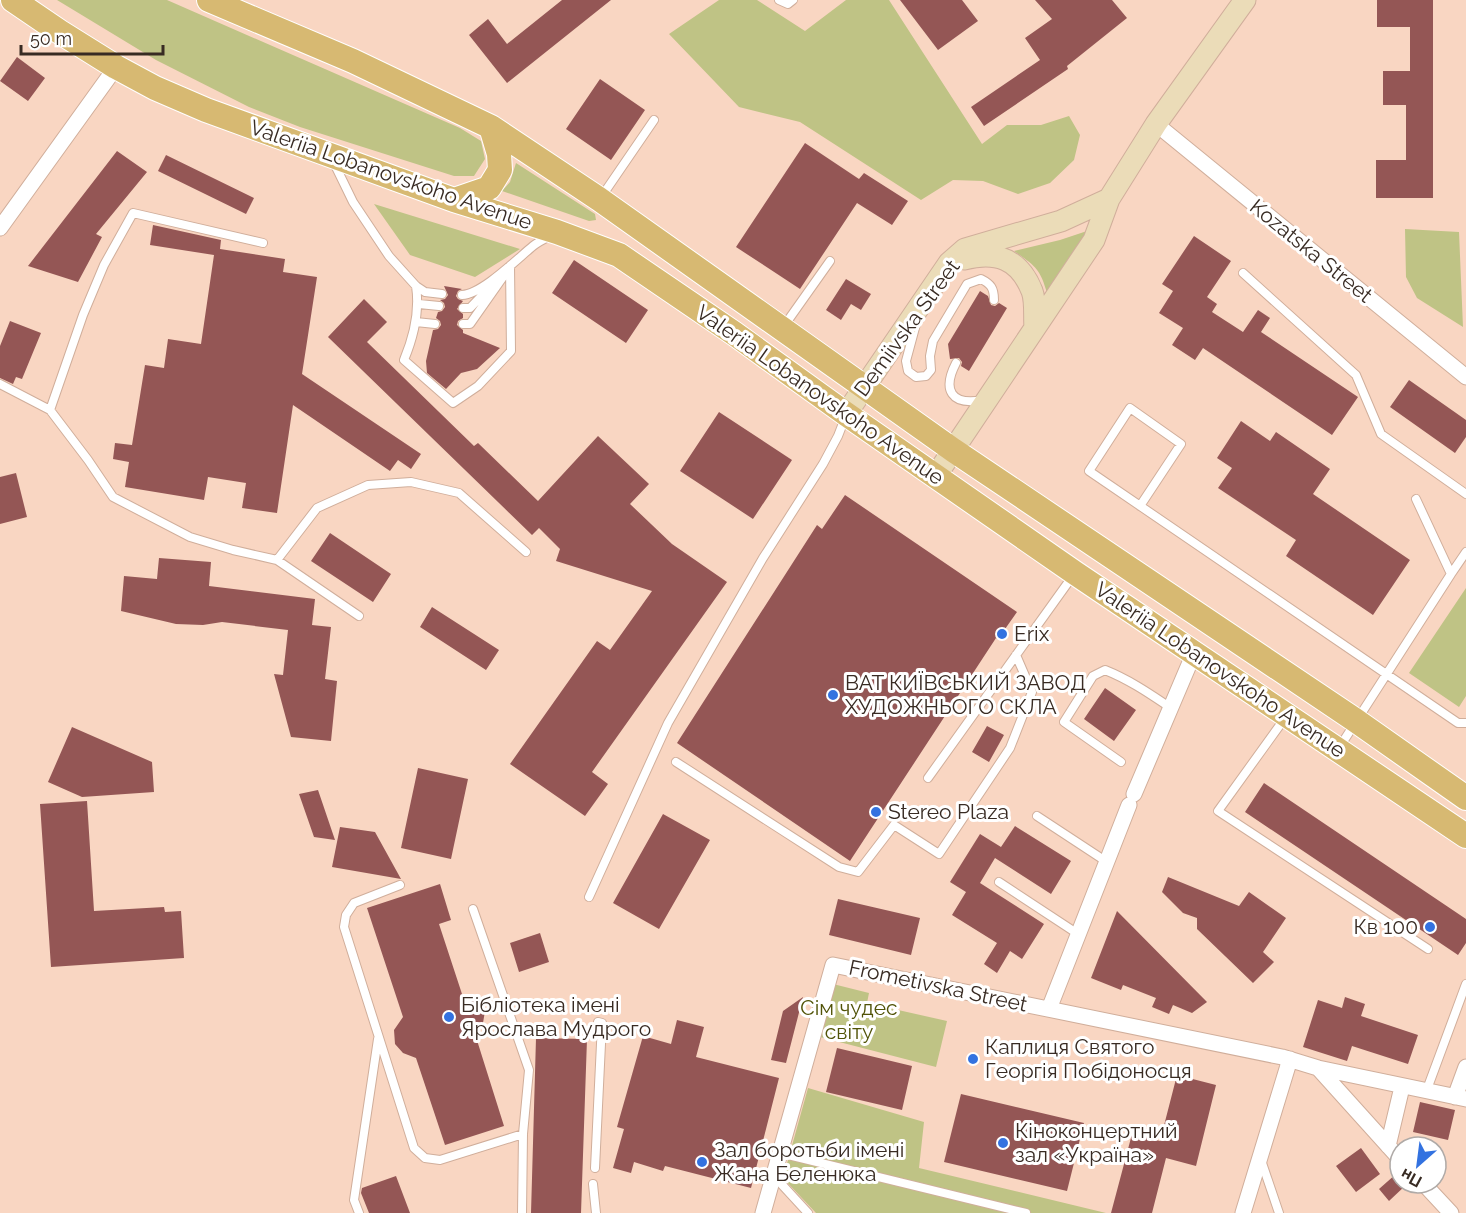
<svg xmlns="http://www.w3.org/2000/svg" width="1466" height="1213" viewBox="0 0 1466 1213" font-family="Raleway,sans-serif">
	<style>
		.green { fill: #bfc385 }
		.building { fill: #945655 }
		.lines { fill: none; stroke-linecap: round; stroke-linejoin: round }
		.lane-casing { stroke: #d0ae9b; stroke-width: 10 }
		.street-casing { stroke: #d0ae9b; stroke-width: 17 }
		.secondary-casing { stroke: #d0ae9b; stroke-width: 23 }
		.primary-casing { stroke: #fff; stroke-width: 26 }
		.lane { stroke: #fff; stroke-width: 8 }
		.street { stroke: #fff; stroke-width: 15 }
		.secondary { stroke: #ebdcb8; stroke-width: 21 }
		.primary { stroke: #d7b972; stroke-width: 24 }
		.poi-dot { fill: #3372e0; stroke: #fff; stroke-width: 2 }
		.labels { text-anchor: middle; stroke-width: 6; stroke-linejoin: round; paint-order: stroke }
		.street-label { font-size: 21px; fill: #382b23; stroke: #fff }
		.poi-label { font-size: 21px; fill: #382b23; stroke: #fff; text-anchor: start }
		.park-label { font-size: 21px; fill: #515307; stroke: #fff }
	</style>
	<rect width="100%" height="100%" fill="#f9d6c2"/>
	<path class="green" d="M57 0H167L460 128 481 141 485 159 474 176H454L300 127 249 107 156 60Z
		M719 0H757L805 31 846 0H889L982 144 1007 125H1041L1069 116 1080 135 1074 160 1050 183 1018 194 983 181 953 180 921 200 800 122 739 107 669 34Z
		M516 163 595 214 596 220 589 221 502 191 510 182Z
		M374 204 520 249 475 277 410 255Z
		M1405 229 1459 232 1463 327 1417 298 1406 277Z
		M1090 230 1047 293C1040 268 1035 266 1014 251L1060 240Z
		M1466 588V696L1459 707 1409 673Z
		M833 984 869 993 867 1003 947 1021 936 1067 820 1037Z
		M808 1088 924 1122 919 1168 1106 1213H816L783 1178Z"/>
	<path class="building" d="M562 0H611L507 83 469 35 488 19 507 44Z
		M900 0H962L978 21 938 50Z
		M1035 0H1112L1127 18 1067 66 1068 69 984 126 971 107 1040 60 1025 38 1052 19Z
		M1377 0H1433V198H1376V160H1406V105H1383V71H1410V27H1377Z
		M17 57 45 78 28 101 0 81Z
		M600 79 645 110 611 160 566 129Z
		M805 143 859 179 864 173 908 201 892 225 857 203 800 289 736 247Z
		M117 151 147 172 96 234 102 237 78 282 28 266Z
		M166 155 254 198 246 214 158 171Z
		M153 225 221 240 220 249 285 259 283 272 317 277 302 374 421 454 411 469 398 460 390 471 293 405 277 513 242 508 246 483 208 477 204 500 125 487 129 462 113 459 115 443 132 445 145 365 164 368 168 339 201 344 214 255 150 245Z
		M1194 236 1231 261 1207 297 1217 304 1212 312 1243 332 1258 310 1270 318 1261 332 1358 397 1332 435 1203 348 1195 360 1172 345 1183 328 1159 313 1173 291 1162 284Z
		M574 260 648 310 626 343 552 293Z
		M846 279 871 294 861 310 851 304 841 320 826 310Z
		M444 286 462 289 458 291 456 296 458 299 463 301 457 309 463 314V318L458 321 457 325 463 330V333L500 348 477 369 461 373 446 389 427 373 426 361 433 330 438 329 441 325 440 321 436 318 438 312 442 311 445 307 444 303 440 300 445 299 448 295Z
		M980 291 988 296 991 305 995 306 999 303 1007 308 969 371 961 366 962 362 959 358 950 359 948 344Z
		M364 299 387 322 367 342 474 446 478 443 538 501 598 436 649 484 630 504 672 544 727 582 592 772 608 784 585 816 510 764 597 641 610 650 652 591 556 561 560 549 539 528 532 535 328 337Z
		M10 321 41 333 22 379 16 377 13 384 0 378V346Z
		M1409 380 1466 420V437L1455 453 1390 407Z
		M719 412 792 460 753 519 680 471Z
		M1241 421 1270 441 1276 432 1330 469 1313 494 1410 560 1373 615 1286 556 1296 540 1218 488 1232 468 1217 458Z
		M16 473 27 517 0 524V477Z
		M845 495 1017 612 998 639 996 638 850 861 677 743 817 525 822 529Z
		M330 533 391 574 373 602 311 561Z
		M159 558 211 562 209 586 315 599 312 625 331 627 325 679 337 681 331 741 291 737 274 674 283 675 288 630 222 622 203 625 176 624 121 611 124 576 157 579Z
		M432 607 499 650 486 670 420 627Z
		M1105 688 1136 710 1114 741 1084 719Z
		M987 726 1004 735 989 762 972 752Z
		M72 727 152 762 154 792 82 797 48 782Z
		M418 768 468 779 451 859 401 848Z
		M1264 783 1466 919V943L1458 955 1245 812Z
		M318 790 335 840 314 837 299 794Z
		M87 801 94 911 164 907 165 912 181 911 184 958 51 967 40 804Z
		M663 814 710 840 659 929 613 903Z
		M1015 826 1071 861 1051 894 995 858 980 883 1044 924 1022 959 1010 951 997 973 984 964 997 943 952 915 966 892 950 882 980 834 1001 847Z
		M340 827 375 832 401 879 332 867Z
		M1168 877 1239 906 1249 892 1286 918 1263 952 1274 962 1253 983 1197 929V918L1183 913 1162 892Z
		M440 884 451 920 439 924 462 994 479 1000 485 1011 483 1023 475 1034 504 1126 445 1145 416 1058 403 1053 395 1044 394 1030 403 1017 367 908Z
		M838 899 920 918 911 955 829 935Z
		M1117 911 1207 1002 1192 1013 1173 1005 1169 1014 1152 1007 1156 998 1123 985 1121 990 1091 978Z
		M540 933 549 962 519 972 510 943Z
		M803 997 786 1063 771 1060 783 1011Z
		M1345 997 1365 1004 1361 1016 1418 1035 1408 1064 1352 1046 1347 1061 1303 1047 1318 1000 1342 1008Z
		M677 1020 704 1027 696 1057 779 1078 751 1188 665 1166 663 1171 634 1162 631 1173 613 1168 624 1129 617 1127 643 1036 671 1044Z
		M536 1038 587 1039 581 1213H531Z
		M837 1048 912 1066 902 1110 826 1092Z
		M1177 1075 1216 1085 1196 1166 1166 1158 1152 1213H1111L1132 1134 1160 1141Z
		M961 1094 1084 1123 1067 1191 944 1162Z
		M1420 1102 1455 1110 1448 1140 1413 1132Z
		M1361 1148 1380 1174 1356 1192 1336 1166Z
		M1396 1174 1400 1178V1183L1406 1185 1389 1201 1379 1189Z
		M396 1176 410 1213H369L361 1193 362 1188Z"/>
	<g class="lines">
		<defs>
			<path id="lane" d="M779 0 788 4 793 0
				M334 163 353 202 389 256 416 286 425 292 442 294
				M602 196 654 120
				M1243 273 1356 375 1381 434 1466 494
				M416 286C420 312 414 336 404 360L453 403 478 386 511 351 510 266
				M462 295C482 294 517 259 533 246 538 242 544 239 550 236
				M419 304 439 306
				M463 308H470L495 282
				M416 322 435 324
				M463 324H470L508 270
				M916 324 906 361 908 371 916 377 926 376 931 370 930 356 933 341 967 284 981 279C991 284 994 288 994 300
				M784 326 830 261
				M956 363C942 390 951 406 983 400
				M0 384 50 410 88 460 113 497 190 537 233 550 277 560 359 616
				M50 410 83 315 104 265 133 213 263 243
				M1140 506 1181 444 1130 408 1089 471 1458 723H1466
				M277 560 317 508 368 485 411 482 459 493 526 552
				M1451 574 1466 552
				M1285 718 1218 811 1428 949
				M1339 748 1451 574 1416 499
				M676 762 839 867 858 872 894 825 939 854 1010 748 1032 692 1016 655
				M1121 762 1064 722 1093 676 1105 670C1130 680 1150 694 1171 708
				M928 778 1072 577
				M1037 816 1107 862
				M999 882 1078 934
				M400 885 354 903 346 915 344 927 414 1148 425 1158 440 1160 523 1134
				M589 897 668 723 763 558 823 464 838 436 845 418
				M473 909 529 1070 523 1134 522 1213
				M1426 1092 1466 984
				M780 1153 1026 1213
				M1261 1160 1279 1213
				M595 1168 602 1023 598 1022
				M774 1176 808 1213
				M593 1184 596 1213
				M359 1213 354 1200 378 1039"/>
			<path id="street" d="M1156 124 1466 377
				M0 228 116 67
				M1134 794 1194 653
				M1049 1009 1129 805
				M1318 1068 1400 1159
				M1455 1097 1466 1067
				M1388 1146 1402 1087
				M1423 1183 1451 1213
				M763 1213 833 965 1282 1057 1318 1068 1466 1099
				M1243 1213 1290 1059"/>
			<path id="secondary" d="M964 259C996 251 1019 258 1032 291 1036 301 1034 317 1035 328
				M846 414 949 263 965 249 1061 221 1109 199
				M935 477 1094 240 1109 199 1156 124 1245 0"/>
			<path id="primary" d="M13 0 60 32 116 67 155 88 206 110 454 200 557 232 619 255 735 334 846 414 1075 573 1466 836
				M209 0 353 61 491 127 599 199 953 450 1355 720 1466 798
				M454 200 489 188 500 170 499 154 491 127"/>
		</defs>
		<use href="#lane" class="lane-casing"/>
		<use href="#street" class="street-casing"/>
		<use href="#secondary" class="secondary-casing"/>
		<use href="#primary" class="primary-casing"/>
		<use href="#lane" class="lane"/>
		<use href="#street" class="street"/>
		<use href="#secondary" class="secondary"/>
		<use href="#primary" class="primary"/>
	</g>
	<g class="poi-dot">
		<circle cx="1002" cy="634" r="6"/>
		<circle cx="833" cy="695" r="6"/>
		<circle cx="876" cy="812" r="6"/>
		<circle cx="1430" cy="927" r="6"/>
		<circle cx="449" cy="1017" r="6"/>
		<circle cx="973" cy="1059" r="6"/>
		<circle cx="1003" cy="1143" r="6"/>
		<circle cx="702" cy="1162" r="6"/>
	</g>
	<g class="labels">
		<g class="street-label">
			<text transform="translate(391 175) rotate(19)" y="7">Valeriia Lobanovskoho Avenue</text>
			<text transform="translate(1311 251) rotate(39)" y="7">Kozatska Street</text>
			<text transform="translate(907 328) rotate(-54)" y="7">Demiivska Street</text>
			<text transform="translate(820 395) rotate(35)" y="7">Valeriia Lobanovskoho Avenue</text>
			<text transform="translate(1220 670) rotate(34)" y="7">Valeriia Lobanovskoho Avenue</text>
			<text transform="translate(938 986) rotate(12)" y="7">Frometivska Street</text>
		</g>
		<g class="poi-label">
			<text x="1014" y="641">Erix</text>
			<text x="845" y="690">ВАТ КИЇВСЬКИЙ ЗАВОД<tspan x="845" dy="24">ХУДОЖНЬОГО СКЛА</tspan></text>
			<text x="888" y="819">Stereo Plaza</text>
			<text x="1418" y="934" text-anchor="end">Кв 100</text>
			<text x="461" y="1012">Бібліотека імені<tspan x="461" dy="24">Ярослава Мудрого</tspan></text>
			<text x="985" y="1054">Каплиця Святого<tspan x="985" dy="24">Георгія Побідоносця</tspan></text>
			<text x="1015" y="1138">Кіноконцертний<tspan x="1015" dy="24">зал «Україна»</tspan></text>
			<text x="714" y="1157">Зал боротьби імені<tspan x="714" dy="24">Жана Беленюка</tspan></text>
		</g>
		<g class="park-label">
			<text x="849" y="1015">Сім чудес<tspan x="849" dy="24">світу</tspan></text>
		</g>
	</g>
	<g transform="translate(1418 1165) rotate(208)"><circle r="28" fill="#ffffff" stroke="#afaaa7" stroke-width="1.5"/>
	<path d="M0-4.5L10 22L0 15L-10 22Z" fill="#3372e0"/>
	<text y="-9" font-size="16" font-weight="bold" text-anchor="middle" fill="#382b23">Пн</text>
	</g>
	<path d="M21 45v9h142v-9" fill="none" stroke="#382b23" stroke-width="3"/>
	<text x="30" y="45" font-size="18" fill="#382b23" stroke="#ffffff" stroke-width="4.5" paint-order="stroke">50 m</text>
</svg>
